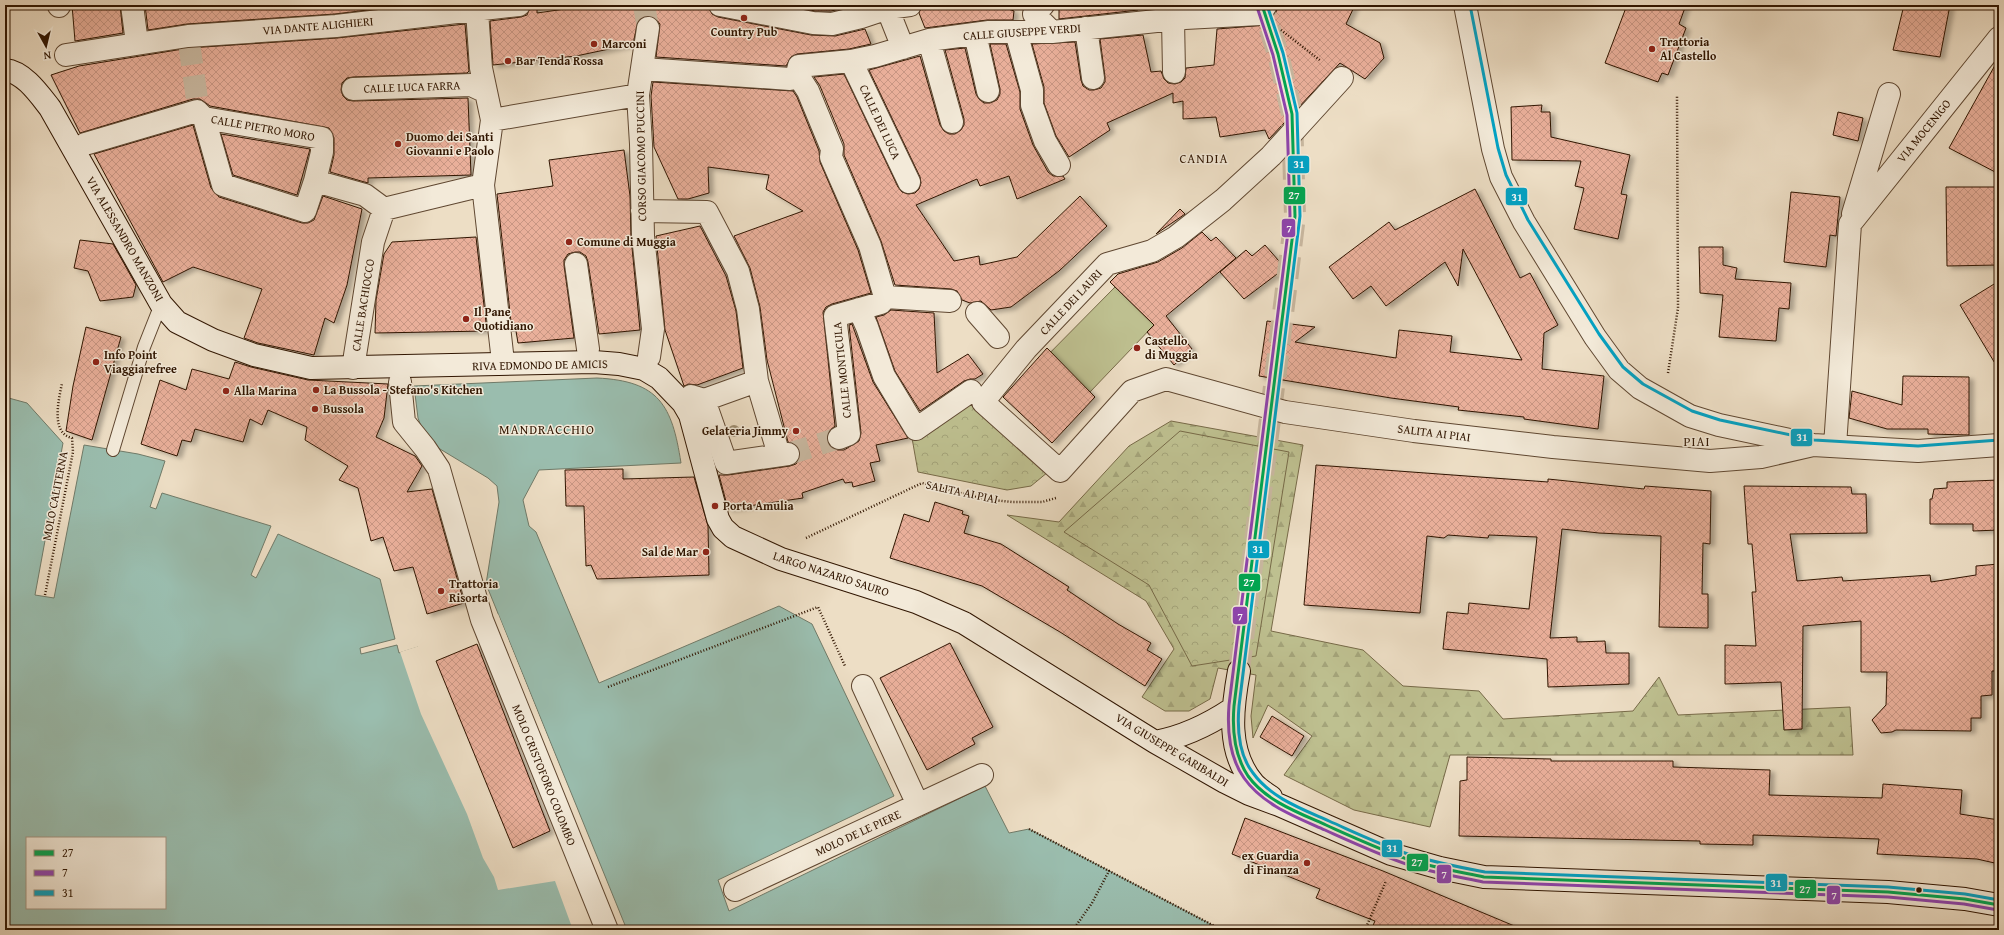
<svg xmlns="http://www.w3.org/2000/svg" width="2004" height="935" viewBox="0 0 2004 935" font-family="'Gentium Book Plus',serif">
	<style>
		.forest { fill: url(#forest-firs); stroke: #776a48 }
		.park { fill: url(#park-crowns); stroke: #776a48 }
		.garden { fill: #bec090; stroke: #776a48 }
		.water { fill: #9abdae; stroke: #707a68; fill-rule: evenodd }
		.pier { fill: #eddec5 }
		.building { fill: url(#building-cross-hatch); stroke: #301500; filter: url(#shadow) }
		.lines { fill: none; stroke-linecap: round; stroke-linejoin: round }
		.street-tunnel { stroke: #c7b69e; stroke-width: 22; stroke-dasharray: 22 11; stroke-linecap: butt }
		.secondary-tunnel { stroke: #c7b69e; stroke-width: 22; stroke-dasharray: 22 11; stroke-linecap: butt }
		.lane-casing { stroke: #5f4731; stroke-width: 14 }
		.street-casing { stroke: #5f4731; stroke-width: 24 }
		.secondary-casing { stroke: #301500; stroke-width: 24 }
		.path { stroke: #301500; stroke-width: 2.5; stroke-dasharray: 1 2; stroke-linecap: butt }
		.lane { stroke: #f3ead9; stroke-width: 12 }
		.street { stroke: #f3ead9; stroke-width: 22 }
		.secondary { stroke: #f3ead9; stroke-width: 22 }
		.bus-1-casing { stroke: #f3ead9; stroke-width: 6 }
		.bus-2-casing { stroke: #f3ead9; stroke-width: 6 }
		.bus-3-casing { stroke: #f3ead9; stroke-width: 6 }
		.bus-1 { stroke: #00a651; stroke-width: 3 }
		.bus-2 { stroke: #8e44ad; stroke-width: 3 }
		.bus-3 { stroke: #02a2c4; stroke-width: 3 }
		.tree { fill: #9d8c70 }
		.poi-dot { fill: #8f2418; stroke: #f3ead9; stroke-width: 1.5 }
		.bus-dot { fill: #301500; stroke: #f3ead9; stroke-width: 1.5 }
		.labels { text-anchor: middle; stroke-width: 3; stroke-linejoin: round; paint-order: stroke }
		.street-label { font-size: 12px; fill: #301500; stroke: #f3ead9 }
		.poi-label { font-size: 12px; font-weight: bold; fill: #301500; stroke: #f3ead9; text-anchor: start }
		.neighbourhood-label { font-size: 13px; letter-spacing: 1px; fill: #301500; stroke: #f3ead9 }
		.line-badge { stroke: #f3ead9; stroke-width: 1.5 }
		.badge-label { font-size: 11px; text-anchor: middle; font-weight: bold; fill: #fff }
	</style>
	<defs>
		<pattern id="forest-firs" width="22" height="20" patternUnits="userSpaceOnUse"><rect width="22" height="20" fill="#bec090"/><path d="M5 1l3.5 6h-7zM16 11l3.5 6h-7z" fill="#a4a47a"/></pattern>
		<pattern id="park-crowns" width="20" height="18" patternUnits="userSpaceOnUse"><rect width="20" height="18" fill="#bec090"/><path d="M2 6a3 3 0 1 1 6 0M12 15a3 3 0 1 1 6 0" fill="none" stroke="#a4a47a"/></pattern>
		<pattern id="building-cross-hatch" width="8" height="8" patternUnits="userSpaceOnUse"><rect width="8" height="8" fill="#e9af9a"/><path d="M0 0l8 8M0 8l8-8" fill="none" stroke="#c89683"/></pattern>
		<filter id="shadow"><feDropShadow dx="4.5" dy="2.5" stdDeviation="2" flood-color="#0004"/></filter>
	</defs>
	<rect width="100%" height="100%" fill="#eddec5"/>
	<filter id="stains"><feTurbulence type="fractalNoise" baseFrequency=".005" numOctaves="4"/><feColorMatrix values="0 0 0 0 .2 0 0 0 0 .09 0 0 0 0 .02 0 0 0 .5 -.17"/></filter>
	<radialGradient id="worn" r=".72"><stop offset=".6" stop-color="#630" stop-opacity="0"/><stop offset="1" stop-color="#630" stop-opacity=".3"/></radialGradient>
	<path class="forest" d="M1171 421 1303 445 1271 631 1363 650 1403 686 1479 691 1503 719 1633 711 1659 677 1678 715 1850 707 1853 755H1450L1430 827 1354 810 1284 775 1312 736 1268 705 1253 738 1251 716 1256 675 1218 668 1210 699 1189 711H1165L1142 697 1174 649 1146 601 1007 515 1059 522 1129 446Z"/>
	<path class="park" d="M969 402 1048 472 1031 486 1007 490 918 472 912 438Z
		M1180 431 1289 452 1256 656 1192 666 1149 585 1064 532Z"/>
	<path class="garden" d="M1115 287 1154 325 1090 392 1032 371Z"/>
	<path class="water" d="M597 378C659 381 672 405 681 463L539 470 523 500 529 526 536 532 599 683 779 606 812 624 894 796 718 880 729 911 985 786 1009 833 1029 829 1222 930H627L486 584 499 502 497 486 488 478 440 449 425 437 418 418 414 386Z
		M5 397 27 403 63 443 35 595 54 598 84 445 138 454 165 461 150 507 156 509 162 493 271 526 251 575 256 578 278 534 380 579 395 639 360 648 361 654 397 645 399 653 418 647 509 869 561 853 593 930H5ZM27 838H165V908H27Z"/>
	<path class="pier" d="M496 614H498L625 930 599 865Z
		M419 646 511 867 563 851 595 930H573L555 881 498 890 494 877 483 858 467 814 421 714 400 652Z"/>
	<path class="building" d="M72 5H120L123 33 75 41Z
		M145 5H409L335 14 187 24 148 30Z
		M531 5H537V13L593 5H708L712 14 718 17 811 35 835 36 865 29 871 44 849 49 797 54 791 57 786 66 656 57 660 24 655 18 649 16 643 17 638 21 633 44 576 56 493 65 490 21 521 17 527 15Z
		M786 5H857L831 11H815Z
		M922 5H997L1014 11 1013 20H987L925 28 919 13Z
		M1059 5H1137L1138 10 1059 19Z
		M1278 5H1355L1346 24 1380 43 1384 58 1365 79 1340 63 1269 139 1265 130 1220 137 1216 117 1183 119V101L1173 103V93L1107 123 1110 130 1069 157 1056 136 1044 103V87L1032 44 1075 42 1081 80 1083 86 1089 90H1094L1101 88 1105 82V77L1100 39 1143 35 1151 72 1161 71 1164 79 1168 83 1175 84 1181 82 1185 78 1186 68 1214 65 1217 29 1266 25 1276 12Z
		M1627 5H1686L1679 24 1686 28 1668 75 1662 73 1658 82 1605 63Z
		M1904 5H1950L1940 57 1893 50Z
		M465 24 469 71 467 73 353 77 347 78 342 83 341 90 343 96 347 100 353 101 468 98 471 175 368 178V183L330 172 334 155V138L329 128 210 106 200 99H193L80 133 51 75 79 66 189 48 337 38Z
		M990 44H1006L1020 92V109L1033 145 1048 172 1053 176H1063L1065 179 1017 199 1009 176 980 186 977 179 916 205 954 261 979 256 980 265 1017 257 1080 196 1107 226 1059 271 1011 307 991 310 981 301 970 303 962 300 957 291 951 289 895 285 881 241 844 155V144L820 86 814 77 844 74 898 187 902 192 908 194 915 193 919 189 921 183 920 177 869 70 920 56 940 125 944 131 949 134H955L961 130 964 125V119L945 50 965 48 976 94 979 99 984 103H990L997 100 1000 94V89Z
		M1999 58V174L1949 148Z
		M653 82 793 91 797 97 819 151 820 162 858 250 871 293 832 304 826 307 823 312 835 426 829 431 827 436V442L832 448 838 450H844L859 441 861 433 849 325 852 324 873 382 908 438 876 445 880 461 870 463 875 481 853 487 852 482 845 483 843 479 802 493 803 498 728 509 719 475H728L790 466 796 464 800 458V453L798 446 788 442 767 360 760 307 750 268 734 236 803 211 766 189 769 175 708 167 709 193 688 199H678L654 147 651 96Z
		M1542 105 1541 112H1550L1551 137 1630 155 1621 194 1627 195 1618 239 1574 229 1584 188 1575 186 1581 161 1512 160 1511 107Z
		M1838 112 1863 118 1858 141 1833 135Z
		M193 125 211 188 219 197 302 223H308L314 220 323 196 362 209 347 285 334 323 325 318 314 355 258 343 244 338 262 289 193 267 163 282 94 154Z
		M221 134 310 149 297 195 233 175Z
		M624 150 630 196 631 237 640 330 599 334 588 262 586 256 580 252H575L568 254 564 260V265L574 338 518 343 516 331H512L497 194 553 186 549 160Z
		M1946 187H1997L1998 265 1947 266Z
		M1475 189 1520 278 1530 273 1558 325 1544 333 1542 369 1604 376 1598 429 1524 419V417L1458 410 1459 407 1391 398 1259 376 1267 321 1315 327 1295 342 1306 344 1396 358 1399 330 1452 336 1450 352 1522 360 1463 249 1458 286 1445 262 1386 306 1371 286 1353 299 1329 267 1389 222 1395 230Z
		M1791 192 1840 197 1836 236 1830 235 1826 267 1784 262Z
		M1180 209 1185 214 1156 234Z
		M700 226 726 276 736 311 743 368 697 385 689 384 684 386 665 330 656 236Z
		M1202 232 1211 241 1216 237 1236 258 1166 316 1192 349 1174 365 1147 332 1154 325 1110 282 1118 274 1158 262 1182 248Z
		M476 237 487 331 375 333 376 300 384 254 392 242Z
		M80 240 113 244 136 285 133 297 100 301 88 271 74 268Z
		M1265 245 1285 268 1244 299 1220 272 1246 250 1252 256Z
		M1699 247H1723V265L1737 268 1735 279 1791 283 1789 309 1779 308 1776 341 1719 337 1723 295 1700 293Z
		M1999 281V370L1960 305Z
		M891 310 934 313 937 373 968 354 983 374 975 379H970L964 381 920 411 895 371 876 317 884 315Z
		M86 327 121 337 92 440 66 431 73 386Z
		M1047 348 1095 397 1052 443 1003 397Z
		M235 362 251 367 308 380 388 384 384 418 376 437 415 456 422 466 407 492 432 489 464 603 427 614 413 567 394 571 383 537 371 541 358 488 339 480 348 466 305 440 307 427 268 410 262 425 250 419 243 442 195 429 191 442 182 440 177 456 141 444 160 380 186 390 192 369 229 379Z
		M1903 376 1969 377V435L1928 434V429H1887L1849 418 1852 391 1902 405Z
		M1316 465 1548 482V479L1644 489 1645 486 1711 491 1710 544 1703 543 1702 594H1708V628L1659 627 1661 536 1599 533 1562 529 1550 638 1577 637V642L1605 641 1606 653H1629V684L1548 687 1547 659 1443 649 1447 612 1468 614 1469 603 1529 609 1537 537 1489 535 1488 538 1448 535 1444 538 1427 536 1420 613 1304 605Z
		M623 469V479L694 477 708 526 709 575 597 579 591 565 586 566 584 506H566L565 470Z
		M1999 480V530L1973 531V524H1930V499H1932L1934 489 1947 488V482Z
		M1744 486 1851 487 1852 494H1866L1867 533 1790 534 1797 581 1842 577 1843 581 1930 575 1931 582 1976 575V566L1999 564V671H1992V695L1981 696V718H1971V731L1896 730 1892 732 1881 733 1872 720 1886 705 1887 672H1861V621L1803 626 1802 729 1784 730 1781 682 1725 684V645L1756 646 1752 592H1756L1752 544H1748Z
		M935 502 963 511 962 514 969 516 964 533 1001 544 1069 587 1067 590 1118 624 1151 643 1147 650 1162 659 1145 686 1060 632 982 586 890 558 904 514 929 522Z
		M950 643 993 727 972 738 975 744 927 770 880 678Z
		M477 644 550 831 513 848 436 661Z
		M1272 716 1304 736 1292 756 1260 737Z
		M1467 757 1551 759V761H1673V767L1770 770 1769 795 1882 798 1883 784 1962 790 1960 814 1999 820V864L1977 859 1877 854 1879 839 1753 835V845L1700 844V841L1459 836 1460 781 1467 780Z
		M1245 818 1383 871 1524 930H1371L1375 921 1316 898 1320 889 1232 854Z"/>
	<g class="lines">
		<path class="street-tunnel" d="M644 5 648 28
			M189 43 197 99
			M788 454 839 438"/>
		<path class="secondary-tunnel" d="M1239 671 1295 216 1292 114 1278 54 1262 5"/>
		<defs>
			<path id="lane" d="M113 450 144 347 161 304"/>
			<path id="street" d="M59 5V6
				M132 5 137 43
				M720 5 813 23 832 24 861 17 888 8 910 5
				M886 5 903 48
				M1043 5 1034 14 1052 32
				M1465 5 1493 149 1501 177 1524 222 1595 337 1619 370 1640 388 1690 416 1719 425 1813 445 1918 451 1999 445
				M477 11 481 68 492 120 483 185 502 353
				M1173 19 1174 72
				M648 28 638 95 641 144 643 236 653 329 649 357
				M1086 28 1093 78
				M1016 32 1032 90V105L1045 141 1059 165
				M975 34 988 91
				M929 40 952 122
				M66 55 188 36 336 26 519 5
				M851 61 909 182
				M643 69 790 79 797 74 799 66 851 61 875 56 929 40 989 32H1052L1185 18 1260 14 1266 5
				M797 74 808 91 832 149 831 157 870 246 885 297
				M1342 78 1271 156 1223 200 1176 237 1152 251 1107 264 1026 349 983 402 1060 471 1132 391 1166 379 1285 412 1414 431 1553 447 1710 461 1761 457 1813 445
				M353 89 471 85 486 92
				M204 118 322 138V152L315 181 365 195 384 209 483 185
				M204 118 223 185 305 211 315 181
				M492 120 638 95
				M85 144 197 111 204 118
				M642 211 707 212 738 271 748 309 757 381 779 455
				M1853 214 1889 94
				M576 264 588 349
				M859 309 867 327 884 376 916 429 971 391
				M977 313 998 337
				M353 368 373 242 384 209
				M400 382 404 422 425 448 439 469 482 620 607 930
				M691 396 704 400 757 381
				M704 400 726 463 788 454
				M839 438 849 434 835 316 881 303 885 297 950 301
				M1835 446 1850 224 1999 38
				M863 686 918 805
				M735 890 982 775"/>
			<path id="secondary" d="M5 70C24 72 39 94 50 108L161 304 177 322 213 340 254 355 311 368 594 362 619 364 644 369 659 378 683 403 690 415 718 519 723 528 733 537 781 559 916 602 964 623 1155 742 1225 782 1249 794 1279 805 1391 854 1440 868 1484 877 1888 892 1965 899 1999 905
				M1239 671C1232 709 1226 752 1254 784 1259 789 1265 793 1271 797
				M1155 742C1183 737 1208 725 1232 709"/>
		</defs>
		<use href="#lane" class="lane-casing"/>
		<use href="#street" class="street-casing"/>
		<use href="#secondary" class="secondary-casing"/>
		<path class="path" d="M1281 30 1321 61
			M1668 373 1678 308 1677 96
			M806 538 922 483 984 499 1012 502H1042L1056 498
			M45 595 73 452 72 438C50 433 59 399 62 383
			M608 687 818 607 845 666
			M1029 829 1222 930
			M1073 930 1092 903 1110 869
			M1365 930 1386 881"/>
		<use href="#lane" class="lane"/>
		<use href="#street" class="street"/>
		<use href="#secondary" class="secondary"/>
		<defs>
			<path id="bus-1" d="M1262 5 1278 54 1292 114 1295 216 1234 706C1232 730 1234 755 1248 776 1266 801 1299 813 1326 825 1355 838 1383 851 1413 861 1436 868 1460 872 1484 877L1888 892 1965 899 1999 905"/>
			<path id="bus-2" d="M1257 7 1273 55 1287 115 1290 216 1229 705C1227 731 1229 757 1244 778 1263 805 1296 817 1325 830 1354 843 1382 856 1412 866 1435 873 1459 877 1483 882L1888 897 1964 904 1998 910"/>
			<path id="bus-3" d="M1267 5 1283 53 1297 113 1300 216 1239 706C1237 729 1238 754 1253 773 1271 798 1302 809 1329 821 1354 832 1379 844 1405 853 1431 862 1458 867 1485 872L1888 887 1965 894 1999 900
				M1470 5 1498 148 1506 175 1528 220 1599 334 1623 367 1643 384 1692 411 1720 420 1814 440 1918 446 1999 440"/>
		</defs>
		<use href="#bus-1" class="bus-1-casing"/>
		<use href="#bus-2" class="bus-2-casing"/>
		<use href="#bus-3" class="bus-3-casing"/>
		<use href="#bus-1" class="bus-1"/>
		<use href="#bus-2" class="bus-2"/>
		<use href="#bus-3" class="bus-3"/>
	</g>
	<circle class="tree" cx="734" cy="431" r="6"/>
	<g class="poi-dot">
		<circle cx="744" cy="18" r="4"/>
		<circle cx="594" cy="44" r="4"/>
		<circle cx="1652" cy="49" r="4"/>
		<circle cx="508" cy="61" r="4"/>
		<circle cx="398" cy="144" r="4"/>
		<circle cx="569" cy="242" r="4"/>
		<circle cx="466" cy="319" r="4"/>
		<circle cx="1137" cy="348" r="4"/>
		<circle cx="96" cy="362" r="4"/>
		<circle cx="316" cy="390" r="4"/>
		<circle cx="226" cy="391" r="4"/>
		<circle cx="315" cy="409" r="4"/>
		<circle cx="796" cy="431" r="4"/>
		<circle cx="715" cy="506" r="4"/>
		<circle cx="706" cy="552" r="4"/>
		<circle cx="441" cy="591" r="4"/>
		<circle cx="1307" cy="863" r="4"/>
	</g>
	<circle class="bus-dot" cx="1919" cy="890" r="3.5"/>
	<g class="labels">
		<g class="street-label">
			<text transform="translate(318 26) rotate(-5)" y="4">VIA DANTE ALIGHIERI</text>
			<text transform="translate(1022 32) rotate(-4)" y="4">CALLE GIUSEPPE VERDI</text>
			<text transform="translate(412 87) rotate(-2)" y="4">CALLE LUCA FARRA</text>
			<text transform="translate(880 122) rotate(65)" y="4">CALLE DEI LUCA</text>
			<text transform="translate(263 128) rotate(10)" y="4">CALLE PIETRO MORO</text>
			<text transform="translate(1924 131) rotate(-51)" y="4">VIA MOCENIGO</text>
			<text transform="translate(641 156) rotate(-91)" y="4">CORSO GIACOMO PUCCINI</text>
			<text transform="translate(125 239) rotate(60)" y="4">VIA ALESSANDRO MANZONI</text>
			<text transform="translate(1071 302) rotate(-47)" y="4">CALLE DEI LAURI</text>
			<text transform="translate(363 305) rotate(-81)" y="4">CALLE BACHIOCCO</text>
			<text transform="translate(540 365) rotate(-1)" y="4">RIVA EDMONDO DE AMICIS</text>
			<text transform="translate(842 370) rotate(-96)" y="4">CALLE MONTICULA</text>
			<text transform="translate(1434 433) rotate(7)" y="4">SALITA AI PIAI</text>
			<text transform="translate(962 492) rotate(12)" y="4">SALITA AI PIAI</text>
			<text transform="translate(55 496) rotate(-79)" y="4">MOLO CALITERNA</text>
			<text transform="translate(831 574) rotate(18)" y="4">LARGO NAZARIO SAURO</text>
			<text transform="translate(1172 750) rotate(31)" y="4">VIA GIUSEPPE GARIBALDI</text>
			<text transform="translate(544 775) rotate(68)" y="4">MOLO CRISTOFORO COLOMBO</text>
			<text transform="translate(858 833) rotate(-25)" y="4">MOLO DE LE PIERE</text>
		</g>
		<g class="poi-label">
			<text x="744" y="36" text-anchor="middle">Country Pub</text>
			<text x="1660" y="46">Trattoria<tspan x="1660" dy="14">Al Castello</tspan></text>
			<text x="602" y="48">Marconi</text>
			<text x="516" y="65">Bar Tenda Rossa</text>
			<text x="406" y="141">Duomo dei Santi<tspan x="406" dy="14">Giovanni e Paolo</tspan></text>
			<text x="577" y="246">Comune di Muggia</text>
			<text x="474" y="316">Il Pane<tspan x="474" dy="14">Quotidiano</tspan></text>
			<text x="1145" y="345">Castello<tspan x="1145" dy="14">di Muggia</tspan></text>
			<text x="104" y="359">Info Point<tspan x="104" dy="14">Viaggiarefree</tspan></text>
			<text x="324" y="394">La Bussola - Stefano's Kitchen</text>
			<text x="234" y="395">Alla Marina</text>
			<text x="323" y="413">Bussola</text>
			<text x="788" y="435" text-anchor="end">Gelateria Jimmy</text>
			<text x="723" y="510">Porta Amulia</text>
			<text x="698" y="556" text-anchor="end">Sal de Mar</text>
			<text x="449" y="588">Trattoria<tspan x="449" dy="14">Risorta</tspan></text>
			<text x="1299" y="860" text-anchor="end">ex Guardia<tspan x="1299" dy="14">di Finanza</tspan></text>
		</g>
		<g class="neighbourhood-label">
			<text x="1204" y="163">CANDIA</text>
			<text x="547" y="434">MANDRACCHIO</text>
			<text x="1697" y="446">PIAI</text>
		</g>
	</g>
	<g class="line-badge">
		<rect x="1287" y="155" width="23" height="19" rx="4" fill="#02a2c4"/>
		<rect x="1283" y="186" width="23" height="19" rx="4" fill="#00a651"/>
		<rect x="1505" y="187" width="23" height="19" rx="4" fill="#02a2c4"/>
		<rect x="1281" y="218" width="15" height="20" rx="4" fill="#8e44ad"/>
		<rect x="1790" y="428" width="23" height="19" rx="4" fill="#02a2c4"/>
		<rect x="1247" y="540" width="23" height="19" rx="4" fill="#02a2c4"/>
		<rect x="1238" y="573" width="23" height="19" rx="4" fill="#00a651"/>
		<rect x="1232" y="606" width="16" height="19" rx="4" fill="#8e44ad"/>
		<rect x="1381" y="839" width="22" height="19" rx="4" fill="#02a2c4"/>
		<rect x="1406" y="853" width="23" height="19" rx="4" fill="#00a651"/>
		<rect x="1436" y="864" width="16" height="20" rx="4" fill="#8e44ad"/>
		<rect x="1765" y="873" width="23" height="19" rx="4" fill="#02a2c4"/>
		<rect x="1794" y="879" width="23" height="20" rx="4" fill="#00a651"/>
		<rect x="1826" y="885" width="15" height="20" rx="4" fill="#8e44ad"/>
	</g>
	<g class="badge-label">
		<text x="1299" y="168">31</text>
		<text x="1294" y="199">27</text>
		<text x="1517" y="201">31</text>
		<text x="1289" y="232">7</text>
		<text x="1802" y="441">31</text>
		<text x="1258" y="553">31</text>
		<text x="1249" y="586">27</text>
		<text x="1240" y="620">7</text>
		<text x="1392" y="852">31</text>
		<text x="1417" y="866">27</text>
		<text x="1444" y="878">7</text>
		<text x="1776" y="887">31</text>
		<text x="1805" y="893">27</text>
		<text x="1834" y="899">7</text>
	</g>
	<rect width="2004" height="935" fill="none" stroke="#eddec5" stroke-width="20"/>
	<rect x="6" y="6" width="1992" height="923" fill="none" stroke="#301500" stroke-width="2"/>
	<rect x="10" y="10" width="1984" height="915" fill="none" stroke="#301500"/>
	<rect x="26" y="837" width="140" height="72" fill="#f3ead9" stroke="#a59582"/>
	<rect x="34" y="850" width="20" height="6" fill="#00a651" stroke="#a59582"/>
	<text x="62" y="857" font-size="12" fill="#301500">27</text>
	<rect x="34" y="870" width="20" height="6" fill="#8e44ad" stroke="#a59582"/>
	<text x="62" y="877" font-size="12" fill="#301500">7</text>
	<rect x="34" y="890" width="20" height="6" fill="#02a2c4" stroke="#a59582"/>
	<text x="62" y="897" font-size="12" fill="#301500">31</text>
	<g transform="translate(46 46) rotate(172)" stroke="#f3ead9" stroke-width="3" paint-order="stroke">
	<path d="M0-3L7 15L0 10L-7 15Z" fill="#301500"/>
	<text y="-6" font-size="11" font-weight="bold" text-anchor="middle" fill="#301500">N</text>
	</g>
	<rect width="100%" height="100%" filter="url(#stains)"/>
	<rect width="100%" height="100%" fill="url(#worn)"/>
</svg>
